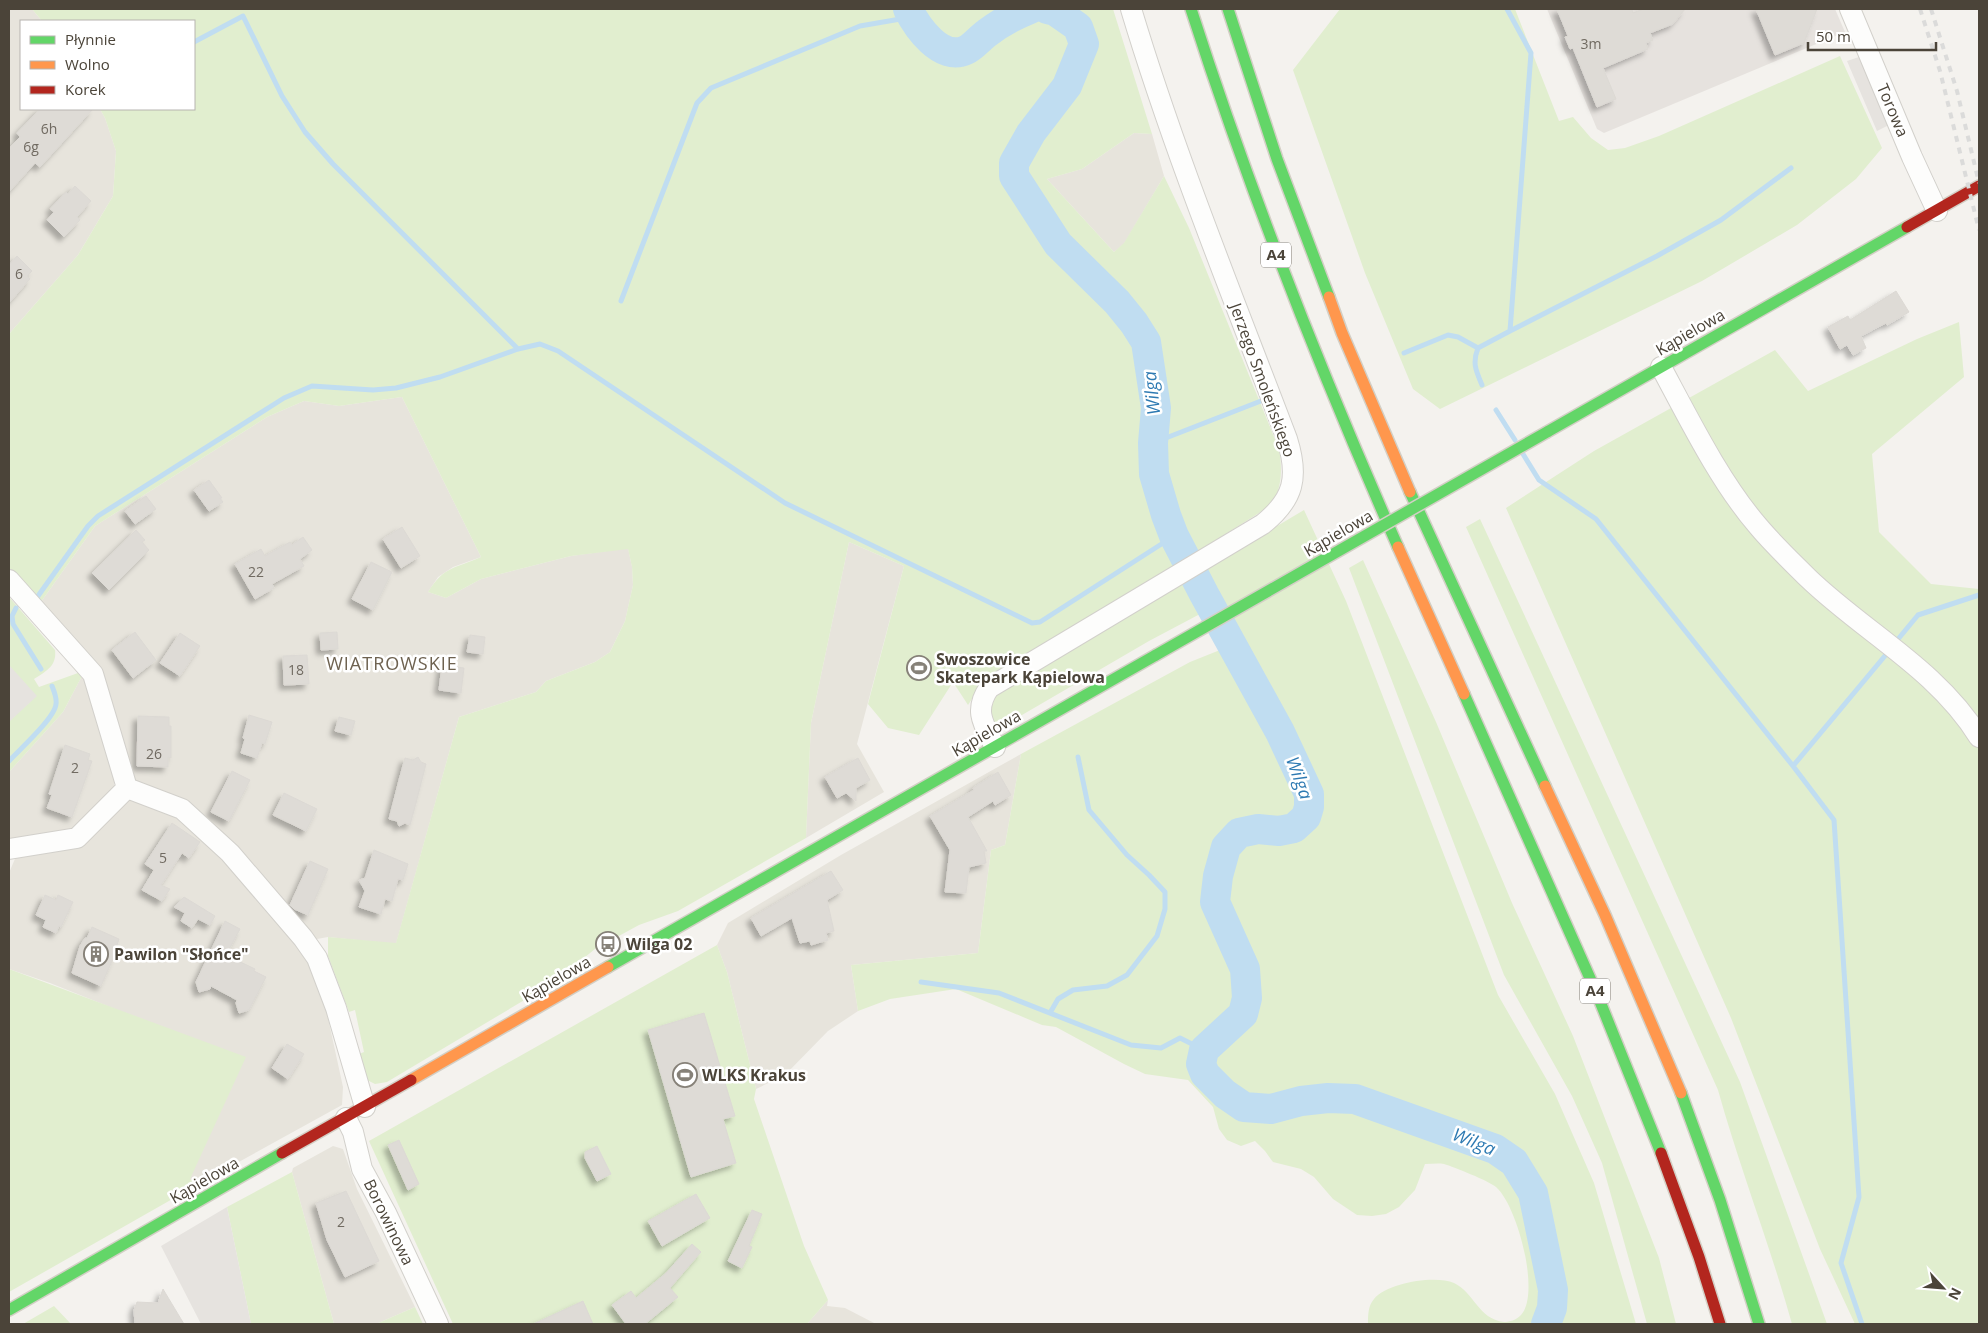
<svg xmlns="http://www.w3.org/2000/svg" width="1988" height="1333" viewBox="0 0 1988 1333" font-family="'Open Sans',sans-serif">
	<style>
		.residential { fill: #e7e4dc }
		.industrial { fill: #e6e2de }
		.green { fill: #e1eecf }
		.parking { fill: #e6e3df }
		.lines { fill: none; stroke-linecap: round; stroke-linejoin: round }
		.stream { stroke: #c0ddf1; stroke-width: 5 }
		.river { stroke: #c0ddf1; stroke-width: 30 }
		.building { fill: #dedbd6; stroke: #dcd9d4; filter: url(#shadow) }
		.street-casing { stroke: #d2d0cb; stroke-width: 22 }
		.fast-casing { stroke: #d3cfc5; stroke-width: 14 }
		.slow-casing { stroke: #d3cfc5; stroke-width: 14 }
		.jam-casing { stroke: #d3cfc5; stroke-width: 14 }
		.street { stroke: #fdfdfc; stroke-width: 20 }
		.fast { stroke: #63d668; stroke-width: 11 }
		.slow { stroke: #ff974d; stroke-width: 11 }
		.jam { stroke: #b3261e; stroke-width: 11 }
		.rail { stroke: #dbdbda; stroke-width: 4; stroke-dasharray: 6 6; stroke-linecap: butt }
		.fast-bridge-casing { stroke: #d3cfc5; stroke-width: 14; stroke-linecap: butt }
		.fast-bridge { stroke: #63d668; stroke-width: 11 }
		.labels { text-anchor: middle; stroke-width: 5; stroke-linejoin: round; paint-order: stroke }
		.number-label { font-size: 14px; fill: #706a61 }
		.shield { fill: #fff; stroke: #817c74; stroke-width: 1 }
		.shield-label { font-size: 15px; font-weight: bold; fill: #4b4439 }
		.street-label { font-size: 16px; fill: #4b4439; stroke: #fff }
		.poi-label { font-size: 16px; font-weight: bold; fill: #4b4439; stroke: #fff; text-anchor: start }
		.water-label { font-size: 18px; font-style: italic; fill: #2e7ab2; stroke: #fff }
		.neighbourhood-label { font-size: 18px; letter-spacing: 1px; fill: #6e6250; stroke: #fff }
	</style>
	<defs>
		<filter id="shadow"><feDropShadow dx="-4.5" dy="4.5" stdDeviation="2.5" flood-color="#0004"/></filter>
	</defs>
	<rect width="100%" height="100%" fill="#f4f2ee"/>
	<path class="residential" d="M9 9H32L42 21H21V109H100L105 118 116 151 113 196 78 255 9 334Z
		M1134 133 1152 134 1164 176 1124 244 1114 252 1047 179 1082 169Z
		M402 397 481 557 453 567 438 577 428 592 446 598 481 579 571 556 628 548 632 567 633 585 625 621 610 652 595 662 546 681 536 692 459 717 396 944 328 937 317 939 308 932 249 864 203 814 133 782 104 690 38 606 95 526 267 417 304 401 339 406Z
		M849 542 904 566 857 744 884 792 806 838 811 723Z
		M82 676 86 681 99 709 114 779V790L78 831 9 845V772L63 712Z
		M1021 754 1005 845 991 850 978 953 851 965 858 1011 828 1031 785 1075 756 1089 727 972 717 945 728 923 841 855Z
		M129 799 185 816 306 956 321 986 343 1087 342 1105 197 1185 190 1180 155 1025 50 983 9 969V873L17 854 68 848Z
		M333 1146 343 1149 357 1189 415 1307 376 1324H334L292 1172 293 1168Z
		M828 1300 827 1306 845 1308 876 1324H807Z"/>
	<path class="industrial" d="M1547 9H1835L1845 32 1604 133 1597 129Z"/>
	<path class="green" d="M32 9H1113L1152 134 1134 133 1082 169 1047 179 1114 252 1124 243 1164 176 1189 228 1279 449C1282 466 1283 489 1271 503 1268 507 1263 510 1259 513L1143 586 985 679 968 705 953 682 919 735 888 728 868 704 904 566 849 542 811 723 806 838 678 911 639 925 595 949 553 983 387 1082 375 1084 367 1080 359 1054 364 1052 355 1010 349 1012 328 956V937L396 943 459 717 536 692 546 681 595 662 610 652 625 621 633 585 632 567 628 549 571 556 481 579 446 598 428 592C445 565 455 569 481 557L402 397 339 406 304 401 267 417 95 526 38 606 9 571V334L78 255 113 196 116 151 105 118 100 109H194V21H42Z
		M1340 9H1515L1559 121 1573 117 1591 138 1608 150 1625 148 1659 136 1840 56 1882 148 1856 179 1797 225 1702 281 1440 409 1413 389 1365 273 1293 70Z
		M1959 322 1964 377 1872 454 1879 532 1931 584 1979 589V1324H1855L1820 1249 1731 1018 1506 508 1594 451 1775 350 1808 391 1917 339Z
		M1304 510 1346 601 1498 995 1555 1094 1594 1183 1636 1324H1368C1368 1315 1368 1306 1374 1299 1387 1283 1435 1275 1454 1283 1474 1292 1478 1319 1504 1322 1510 1322 1516 1320 1521 1315 1541 1293 1517 1205 1496 1187 1489 1181 1454 1167 1444 1164 1438 1163 1431 1164 1425 1164L1415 1190 1399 1207 1386 1214 1372 1216 1357 1215 1333 1199 1314 1177 1301 1169 1273 1162 1265 1151 1255 1141 1241 1146 1227 1140 1219 1129 1213 1107 1188 1080 1145 1074 1124 1064 1056 1027 1042 1025 956 989 890 999 858 1011 851 965 978 953 991 850 1005 845 1021 754 1190 662 1225 648 1235 640 1217 605 1149 641 1005 725 991 721 988 710 996 693Z
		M1480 519 1740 1082 1827 1324H1792C1770 1245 1740 1169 1718 1090L1466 527Z
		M1363 560 1436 722 1512 903 1573 1036 1659 1258 1676 1324H1647L1602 1163 1572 1096 1504 975 1349 568Z
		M9 597 55 650C57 666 46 671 34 679L39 687 78 673 82 676 63 712 9 772Z
		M717 945 727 972 756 1089 754 1099 804 1246 828 1300 807 1324H453L369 1141Z
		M9 969 246 1057 190 1179 197 1185 9 1292Z
		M292 1172 334 1324H251L227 1207Z
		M54 1306 71 1324H23Z
		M415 1307 423 1324H376Z"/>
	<path class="parking" d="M1859 57 1889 125 1877 131 1847 61Z
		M9 665 37 696 9 722Z
		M227 1207 251 1324H201L161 1246Z"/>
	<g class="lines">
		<path class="stream" d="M194 42 243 16 282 96 305 132 333 164 518 349
			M621 301 697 103 711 88 860 26 912 17
			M1510 331 1657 256 1721 220 1791 168
			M1404 353 1448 335 1458 337 1478 348
			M1482 385C1476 371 1472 363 1478 348L1510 331 1531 53 1507 9
			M1496 410 1515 440
			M1153 443 1266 399
			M1523 454 1539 480 1596 519 1793 766 1834 820 1859 1197 1841 1263 1862 1324
			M38 596 88 526 98 516 284 398 312 386 373 390 396 388 440 377 518 349 540 344 558 351 785 503 1032 623 1040 622 1174 536
			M16 608 12 616 13 624 41 669
			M1894 644 1918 615 1979 595
			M9 761C19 750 55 718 56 704 57 698 54 691 52 686
			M1793 766 1889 651
			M921 982 999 993 1131 1045 1161 1048 1180 1038 1204 1050
			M1050 1013 1058 999 1073 990 1107 986 1127 975 1157 936 1165 909V892L1149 875 1127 855 1089 810 1078 757"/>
		<path class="river" d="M908 9C917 27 941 62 966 50 973 47 980 38 987 33 1000 23 1015 15 1030 9
			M1047 9 1055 11 1078 27 1084 44 1067 86 1031 133 1014 163V176L1058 244 1117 302 1134 323 1146 342 1156 408 1153 443 1154 474 1166 515 1174 536 1204 594 1280 732 1309 794V807L1306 817 1294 828 1279 831 1258 829 1239 833 1226 847 1218 876 1215 902 1245 969 1247 998 1243 1014 1204 1050 1201 1064 1205 1074 1225 1094 1244 1107 1271 1109 1301 1101 1328 1098 1355 1099 1495 1149 1514 1162 1533 1193 1553 1290 1552 1308 1546 1324"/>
	</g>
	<path class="building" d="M1557 9H1632L1633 13 1643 9H1685L1673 24 1650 33 1653 40 1646 43 1648 49 1603 68 1616 99 1597 107 1573 48 1570 49 1565 37 1568 36Z
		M1756 9H1817L1804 43 1775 55Z
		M40 109H93L40 167 35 163 9 192V148L20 137 17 133Z
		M75 186 91 201 77 217 80 220 64 237 47 220 54 212 50 209 66 192 68 194Z
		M17 256 32 271 27 276 30 279 9 303V265Z
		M1896 291 1909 312 1887 325 1886 323 1861 336 1866 348 1853 355 1847 345 1840 349 1828 327 1848 316 1850 320Z
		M209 480 222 498H220L223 502 209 511 194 490Z
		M146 496 156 509 135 524 125 511Z
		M402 527 420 556 401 568 383 539Z
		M136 530 145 540 142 542 149 550 109 590 92 573Z
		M303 537 312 550 300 559 304 566 272 584 274 588 255 599 235 564 261 549 265 556 290 542 292 545Z
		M371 562 392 572 373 610 352 599Z
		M135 632 156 660 133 678 112 650Z
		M337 632 338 649 321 650 320 633Z
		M180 633 200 646 180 676 160 663Z
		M470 635 485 637 483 654 467 652Z
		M307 655 309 684 284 685 283 656Z
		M442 665 464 668 461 693 439 690Z
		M249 715 272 722 265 744 262 743 257 758 241 753 245 739 243 738Z
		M138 716 169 717V726H171V758L168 757V767L137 766Z
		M339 717 355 721 351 735 335 731Z
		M65 745 90 754 88 760 92 761 72 817 47 808 52 795 49 794Z
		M418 757 421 762 426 764 416 803 410 825 405 823 399 826 397 821 389 819 399 780 405 758 413 760Z
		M858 758 870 780 856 788V801L846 793 837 798 825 777Z
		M232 771 250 780 229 821 211 812Z
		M998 772 1011 795 995 805 993 801 968 817 987 851H984L986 863 969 867 966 893 945 892 950 850 930 816 974 790 973 788Z
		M284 793 317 809 306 831 273 815Z
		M172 823 200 842 189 858 182 853 161 885 170 889 162 901 142 890 154 870 145 864Z
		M374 850 408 864 403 880 398 879 392 901 385 899 381 914 359 907 365 891 359 880 365 878Z
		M310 861 328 869 308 915 294 909 290 905Z
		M831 871 843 890 827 900 834 931 826 933 828 940 811 945 810 941 800 943 792 918 761 936 751 918Z
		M45 895 56 900 58 895 73 902 61 927 59 926 56 933 43 927 46 920 36 915Z
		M184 897 215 916 210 925 198 919 192 928 181 921 185 913 174 907Z
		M225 921 240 929 226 955 255 969 254 971 266 977 249 1010 239 1013 236 1003 237 1000 211 986 210 989 199 992 196 982Z
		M92 927 119 939 112 961 101 986 72 973 80 946 85 938H87Z
		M704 1013 735 1116 723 1119 736 1163 691 1177 648 1030Z
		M287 1044 304 1054 288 1079 272 1068Z
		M399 1140 419 1184 408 1190 388 1145Z
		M597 1146 611 1174 597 1181 585 1158V1152Z
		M346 1191 379 1261 345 1277 327 1240 316 1203Z
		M696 1194 710 1218 662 1246 648 1221Z
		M752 1210 762 1214 749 1246 752 1247 742 1268 728 1261Z
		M692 1244 701 1252 670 1288 678 1297 645 1324H626L612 1305 631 1291 636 1298 666 1273Z
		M163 1289 184 1324H135L134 1310 137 1302 158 1303Z
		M583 1301 593 1324H533Z"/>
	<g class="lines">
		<defs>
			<path id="street" d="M1850 9 1912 157 1937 211
				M1661 367C1689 419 1720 482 1758 526 1773 544 1791 561 1808 578 1864 632 1937 669 1979 737
				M9 580 93 674 127 788 182 809 230 853 303 938 317 958 336 1008 365 1107
				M995 747C984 725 973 711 989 688L1263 524C1294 499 1299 477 1287 439 1233 297 1175 155 1131 9
				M9 849 77 838 127 788
				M346 1118 353 1132 362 1169 386 1213 438 1324"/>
			<path id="fast" d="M1191 9C1250 193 1320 370 1398 547
				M1228 9 1277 159 1329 297
				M1547 432 1907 227
				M1410 492 1545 786
				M1464 694 1597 994 1661 1153
				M608 967 1156 655
				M1681 1093 1720 1200 1759 1324
				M9 1310 282 1153"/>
			<path id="slow" d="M1329 297 1342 333 1410 492
				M1398 547 1464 694
				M1545 786 1605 915 1681 1093
				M411 1080 608 967"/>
			<path id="jam" d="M1907 227 1979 186
				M282 1153 411 1080
				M1661 1153 1699 1257 1720 1324"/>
		</defs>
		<use href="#street" class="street-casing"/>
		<use href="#fast" class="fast-casing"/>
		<use href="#slow" class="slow-casing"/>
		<use href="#jam" class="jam-casing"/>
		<use href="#street" class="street"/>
		<use href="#fast" class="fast"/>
		<use href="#slow" class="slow"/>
		<use href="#jam" class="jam"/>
		<path class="rail" d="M1920 9 1940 71 1979 230
			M1931 9 1957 91 1979 183"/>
		<defs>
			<path id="fast-bridge" d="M1156 655 1547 432"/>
		</defs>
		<use href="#fast-bridge" class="fast-bridge-casing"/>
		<use href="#fast-bridge" class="fast-bridge"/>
	</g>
	<defs>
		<symbol id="stadium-ring" viewBox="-11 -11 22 22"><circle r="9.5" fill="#fff" stroke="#868178" stroke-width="1.5"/><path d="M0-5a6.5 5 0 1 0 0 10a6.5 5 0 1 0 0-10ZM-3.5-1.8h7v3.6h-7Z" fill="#868178"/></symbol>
		<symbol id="bus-ring" viewBox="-11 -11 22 22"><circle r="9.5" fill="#fff" stroke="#868178" stroke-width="1.5"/><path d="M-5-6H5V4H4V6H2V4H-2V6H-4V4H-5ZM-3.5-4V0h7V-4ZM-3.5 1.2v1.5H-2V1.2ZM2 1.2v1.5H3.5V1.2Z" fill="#868178"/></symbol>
		<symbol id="building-ring" viewBox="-11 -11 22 22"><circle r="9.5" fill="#fff" stroke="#868178" stroke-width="1.5"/><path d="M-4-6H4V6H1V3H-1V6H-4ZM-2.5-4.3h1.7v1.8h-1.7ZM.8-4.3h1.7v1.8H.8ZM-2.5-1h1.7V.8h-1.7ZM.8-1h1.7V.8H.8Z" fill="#868178"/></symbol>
	</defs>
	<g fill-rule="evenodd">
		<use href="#stadium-ring" x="905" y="654" width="28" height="28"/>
		<use href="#bus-ring" x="594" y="930" width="28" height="28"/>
		<use href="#building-ring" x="82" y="940" width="28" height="28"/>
		<use href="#stadium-ring" x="671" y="1061" width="28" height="28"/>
	</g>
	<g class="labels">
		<g class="number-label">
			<text x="1591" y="49">3m</text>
			<text x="49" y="134">6h</text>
			<text x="31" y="152">6g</text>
			<text x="19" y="279">6</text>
			<text x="256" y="577">22</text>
			<text x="296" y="675">18</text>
			<text x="154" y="759">26</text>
			<text x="75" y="773">2</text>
			<text x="163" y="863">5</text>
			<text x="341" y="1227">2</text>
		</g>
		<g class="shield">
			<rect x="1261" y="242.5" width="30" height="25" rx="4"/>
			<rect x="1580" y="978.5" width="30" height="25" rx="4"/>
		</g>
		<g class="shield-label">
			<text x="1276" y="260">A4</text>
			<text x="1595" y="996">A4</text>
		</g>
		<g class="street-label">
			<text transform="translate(1893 110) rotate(67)" y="6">Torowa</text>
			<text transform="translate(1690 332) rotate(-30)" y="6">Kąpielowa</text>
			<text transform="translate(1263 380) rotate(70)" y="6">Jerzego Smoleńskiego</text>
			<text transform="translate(1338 533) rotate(-30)" y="6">Kąpielowa</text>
			<text transform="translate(986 733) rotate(-30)" y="6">Kąpielowa</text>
			<text transform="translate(556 979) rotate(-30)" y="6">Kąpielowa</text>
			<text transform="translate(204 1180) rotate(-30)" y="6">Kąpielowa</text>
			<text transform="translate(389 1222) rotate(64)" y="6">Borowinowa</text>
		</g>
		<g class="poi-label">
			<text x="936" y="665">Swoszowice<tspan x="936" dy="18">Skatepark Kąpielowa</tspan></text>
			<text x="626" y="950">Wilga 02</text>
			<text x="114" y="960">Pawilon "Słońce"</text>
			<text x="702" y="1081">WLKS Krakus</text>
		</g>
		<g class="water-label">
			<text transform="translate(1152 393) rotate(-96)" y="6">Wilga</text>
			<text transform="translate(1299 778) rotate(70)" y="6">Wilga</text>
			<text transform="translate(1474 1142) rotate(22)" y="6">Wilga</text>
		</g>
		<g class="neighbourhood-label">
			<text x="392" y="670">WIATROWSKIE</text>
		</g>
	</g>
	<rect width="1988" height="1333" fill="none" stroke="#4b4439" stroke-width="20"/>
	<rect x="20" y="20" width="175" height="90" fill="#ffffff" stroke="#b7b4b0"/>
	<rect x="30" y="36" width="25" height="8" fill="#63d668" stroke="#b7b4b0"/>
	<text x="65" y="45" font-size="15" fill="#4b4439">Płynnie</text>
	<rect x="30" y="61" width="25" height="8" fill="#ff974d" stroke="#b7b4b0"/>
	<text x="65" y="70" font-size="15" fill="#4b4439">Wolno</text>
	<rect x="30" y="86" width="25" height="8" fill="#b3261e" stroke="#b7b4b0"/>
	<text x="65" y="95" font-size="15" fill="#4b4439">Korek</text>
	<g transform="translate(1943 1288) rotate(116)" stroke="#ffffff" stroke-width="4" paint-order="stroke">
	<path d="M0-4L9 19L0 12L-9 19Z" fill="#4b4439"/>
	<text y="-8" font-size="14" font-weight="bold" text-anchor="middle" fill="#4b4439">N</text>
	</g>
	<path d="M1808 42v8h128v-8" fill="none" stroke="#4b4439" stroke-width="2.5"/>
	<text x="1816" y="42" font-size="15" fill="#4b4439" stroke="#ffffff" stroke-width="4" paint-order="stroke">50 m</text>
</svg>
